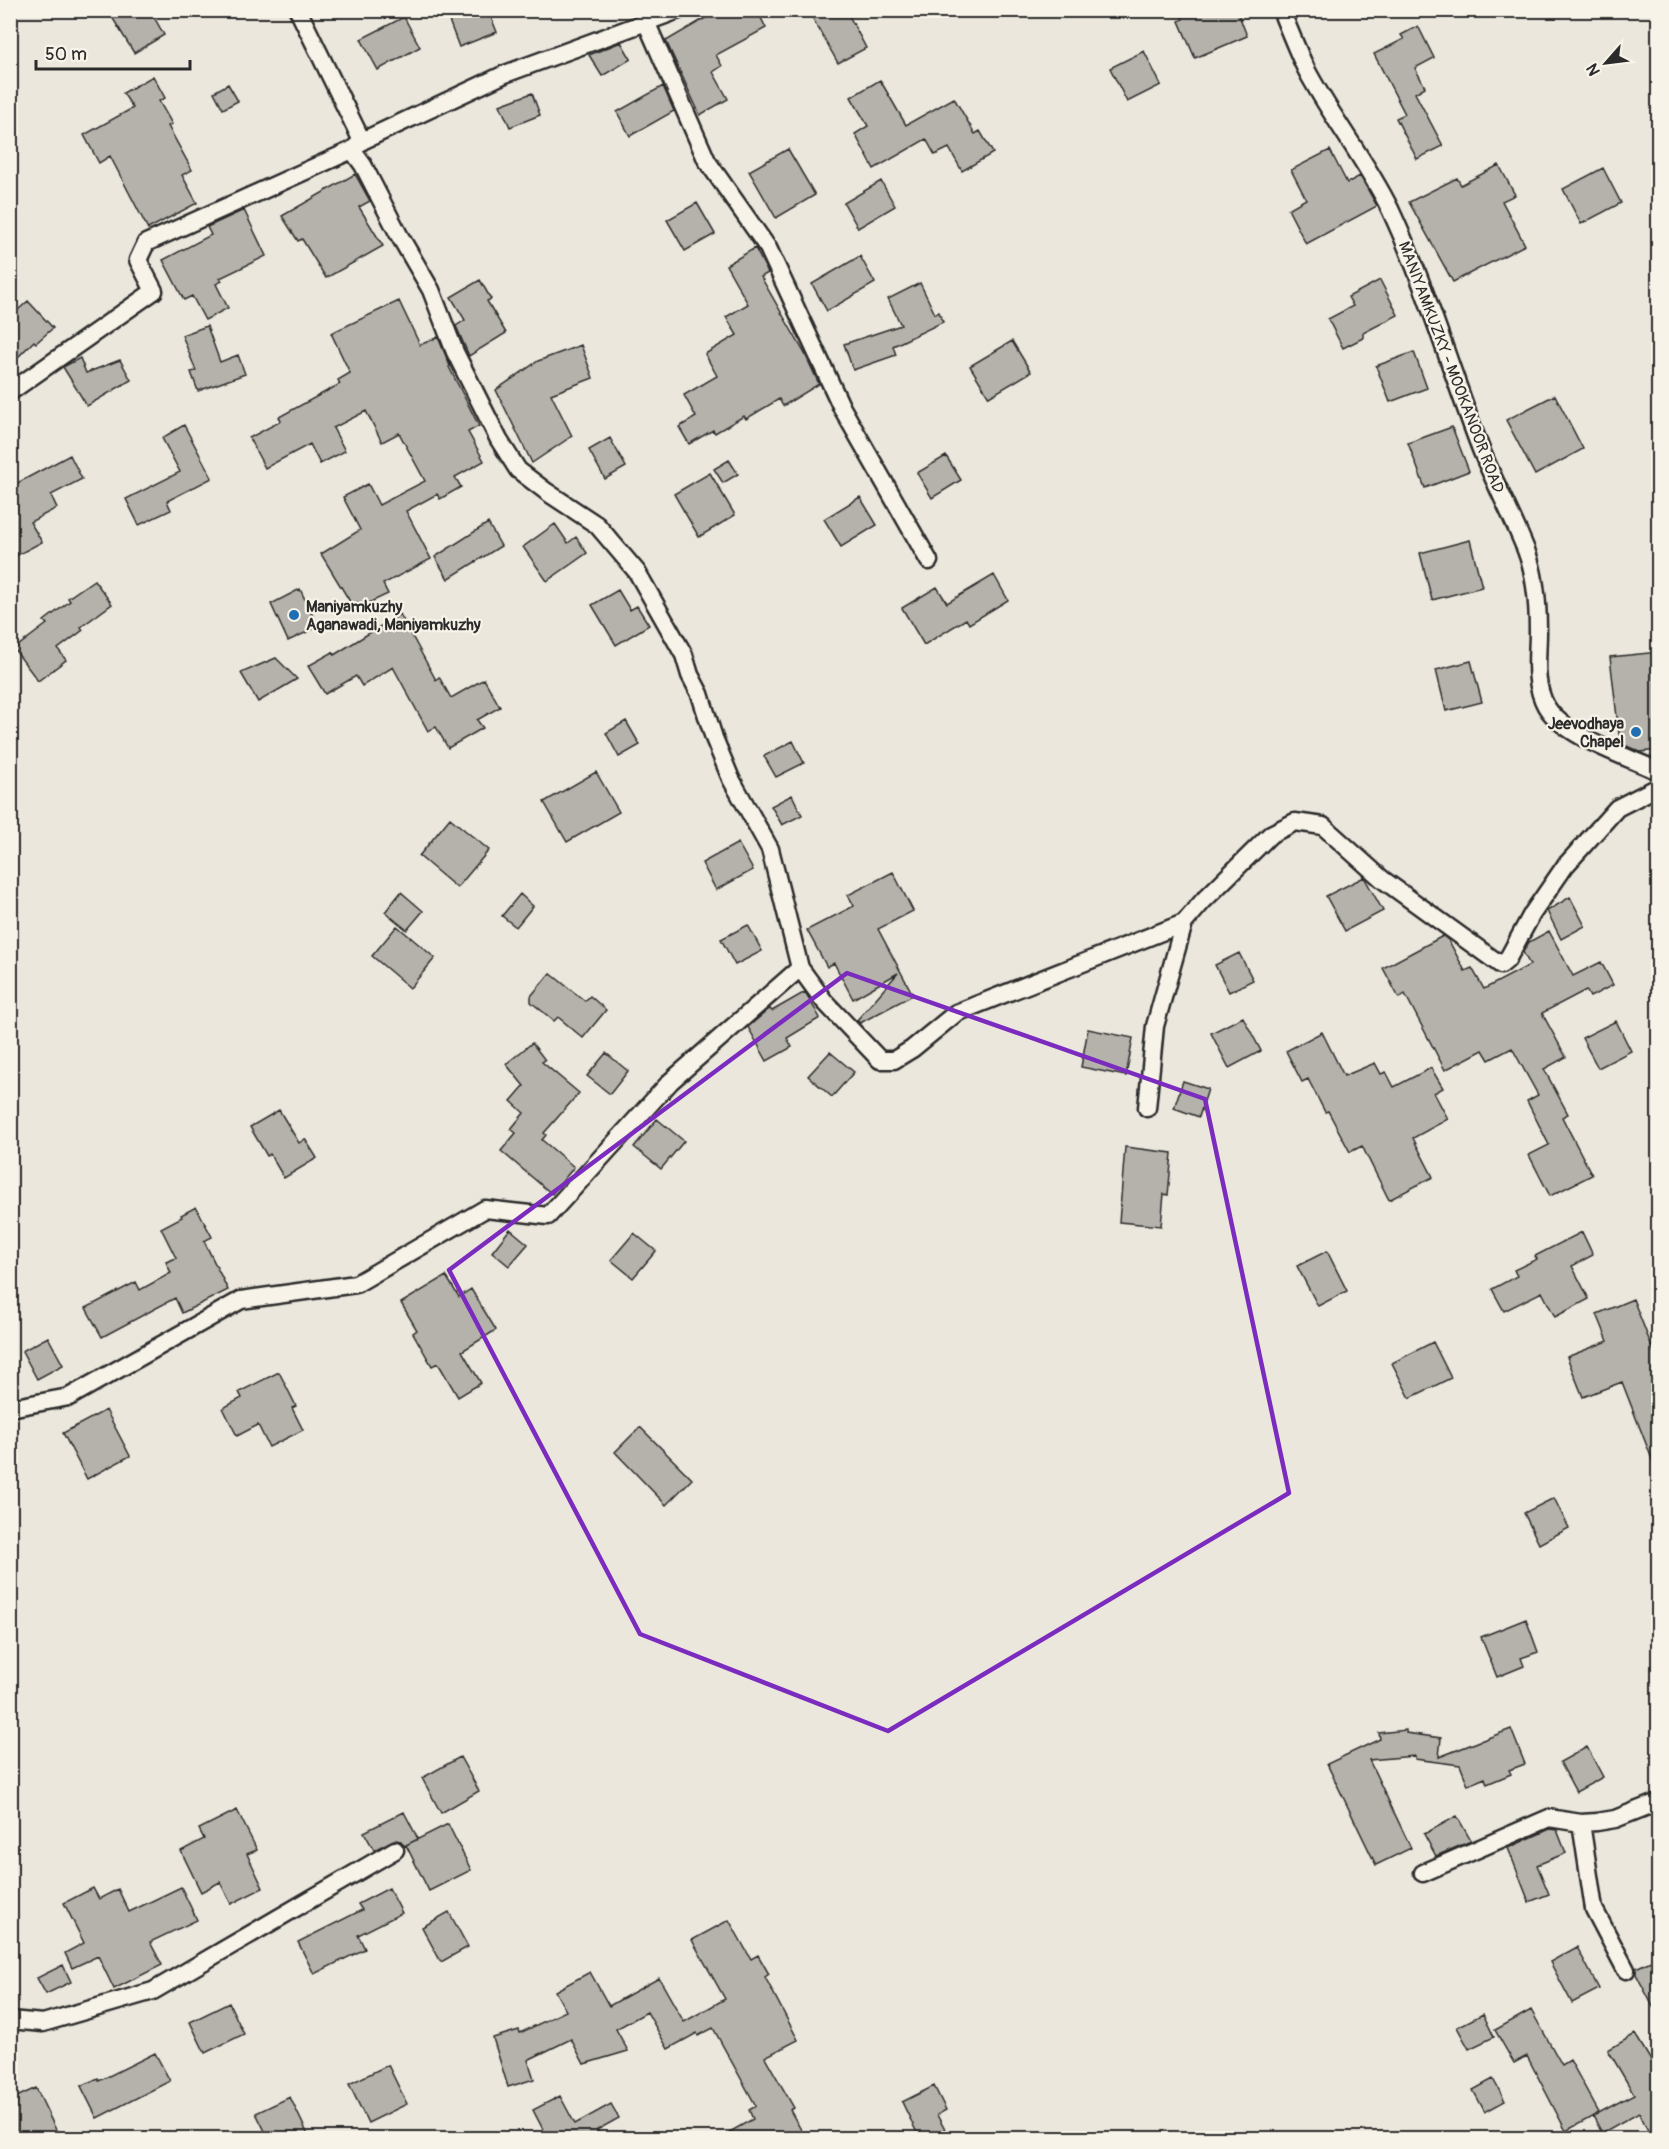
<svg xmlns="http://www.w3.org/2000/svg" width="1669" height="2149" viewBox="0 0 1669 2149" font-family="Pangolin,sans-serif">
	<style>
		.building { fill: #b5b2ab; stroke: #2b2b2b; stroke-width: 1.5 }
		.lines { fill: none; stroke-linecap: round; stroke-linejoin: round }
		.minor-casing { stroke: #2b2b2b; stroke-width: 21 }
		.minor { stroke: #f7f3e8; stroke-width: 16 }
		.marked { fill: none; stroke: #7b2cbf; stroke-width: 4.5; stroke-linejoin: round }
		.poi-dot { fill: #1f6fb2; stroke: #f7f3e8; stroke-width: 2 }
		.labels { text-anchor: middle; stroke-width: 4.5; stroke-linejoin: round; paint-order: stroke }
		.street-label { font-size: 16px; fill: #2b2b2b; stroke: #f7f3e8 }
		.poi-label { font-size: 16px; font-weight: bold; fill: #2b2b2b; stroke: #f7f3e8; text-anchor: start }
	</style>
	<rect width="100%" height="100%" fill="#ebe7dd"/>
	<filter id="ink" filterUnits="userSpaceOnUse"><feTurbulence type="fractalNoise" baseFrequency=".0167" numOctaves="2"/><feDisplacementMap in="SourceGraphic" scale="12" xChannelSelector="R" yChannelSelector="G"/><feConvolveMatrix kernelMatrix="1 2 1 2 8 2 1 2 1" color-interpolation-filters="sRGB"/></filter>
	<g filter="url(#ink)">
		<path class="building" d="M124 10H150L164 35 134 53 112 17Z
			M445 10H488L497 32 459 47Z
			M719 10H757L766 28 716 55 722 66 713 72 728 99 700 115 666 41Z
			M808 10H846L866 48 838 63Z
			M1178 10H1237L1247 36 1195 58 1179 21 1183 19Z
			M404 17 420 47 378 70 361 39Z
			M1418 26 1434 58 1415 68 1425 87 1415 93 1443 146 1417 159 1396 118 1405 114 1374 54 1404 39 1401 35Z
			M621 42 631 59 602 76 589 55Z
			M1144 51 1161 85 1127 102 1110 68Z
			M153 76 165 98 159 101 172 124 168 126 192 170 182 175 197 203 148 229 110 156 99 163 84 135 133 108 123 93Z
			M880 80 906 125 954 98 975 134 980 131 993 153 962 171 949 148 935 155 926 139 874 169 855 134 868 126 851 97Z
			M228 84 238 101 223 109 214 92Z
			M663 86 674 111 630 136 617 112Z
			M532 93 540 115 510 127 500 105Z
			M788 149 815 195 776 218 749 171Z
			M1330 150 1347 183 1360 176 1377 206 1306 244 1288 209 1306 199 1291 170Z
			M1499 165 1515 195 1502 201 1525 245 1453 282 1409 202 1457 178 1461 185Z
			M1603 168 1621 203 1581 224 1563 189Z
			M355 174 370 201 359 207 383 246 326 278 302 239 298 241 282 216Z
			M881 181 895 206 858 228 844 203Z
			M697 203 715 234 685 251 667 220Z
			M244 210 266 256 220 278 222 281 216 284 228 308 205 320 192 296 184 300 163 260 211 235 207 227Z
			M755 248 768 273 761 277 805 354 819 384 783 406 779 399 746 419 744 416 715 433 713 430 689 444 679 427 696 417 684 395 717 376 705 354 737 335 726 317 748 304 726 265Z
			M860 256 875 283 827 311 812 284Z
			M480 280 491 299 487 301 506 333 469 356 456 326 465 320 451 297Z
			M1380 280 1398 315 1363 333V338L1343 348 1328 319 1353 306 1348 297Z
			M920 283 935 314 939 312 943 322 893 346 896 355 853 370 844 344 901 325 888 299Z
			M28 301 53 328 36 343 34 341 17 358 10 348V317Z
			M399 301 420 345 438 337 450 366 449 367 479 426 468 432 484 461 455 477 461 487 440 499 437 494 406 511 431 559 383 584 388 594 360 607 357 602 352 605 321 554 360 530 343 497 368 484 379 505 425 481 399 433 382 442 366 411 333 428 345 451 320 464 310 444 265 468 249 438 281 421 279 417 340 384 338 380 350 373 331 333Z
			M207 326 220 362 238 355 245 374 198 391 191 372 196 371 182 335Z
			M1012 341 1031 372 989 397 970 366Z
			M581 345 593 378 551 394 572 436 532 463 496 390 538 361Z
			M1414 352 1427 388 1390 402 1376 366Z
			M80 358 86 373 120 360 131 380 87 406 63 367Z
			M1555 395 1583 449 1535 475 1506 420Z
			M184 425 212 478 167 501 171 510 139 525 126 499 180 472 162 438Z
			M1452 427 1469 471 1425 488 1408 443Z
			M610 438 626 467 605 479 589 450Z
			M70 455 82 479 51 495 57 508 30 522 42 542 10 559V487Z
			M946 456 961 480 932 498 917 473Z
			M729 460 738 474 723 483 714 469Z
			M710 473 735 515 699 537 674 494Z
			M860 497 877 525 841 547 824 519Z
			M488 523 501 546 448 579 435 557Z
			M555 524 568 543 576 537 587 553 547 581 523 547Z
			M1470 540 1482 587 1432 600 1420 553Z
			M994 575 1008 600 969 624 966 619 924 645 902 608 937 587 947 603Z
			M94 580 112 604 81 627 83 630 58 649 66 660 38 681 14 649 47 624 44 621 70 601 68 598Z
			M300 589 318 627 288 641 271 604Z
			M618 590 630 610 637 606 649 625 616 645 592 605Z
			M400 614 436 680 439 677 451 698 484 679 500 707 477 720 483 728 448 748 436 727 428 731 393 667 362 686 356 676 325 694 308 666 333 652 334 655Z
			M1659 652V750L1640 752 1620 743 1610 657Z
			M276 658 297 679 258 702 241 673Z
			M1471 661 1482 702 1446 711 1436 670Z
			M626 721 640 745 619 757 606 733Z
			M793 741 804 763 776 777 764 756Z
			M596 772 619 812 567 842 544 802Z
			M792 795 802 815 782 825 771 806Z
			M450 818 489 850 457 888 419 856Z
			M738 843 753 870 716 890 702 863Z
			M893 872 913 911 878 929 913 995 860 1023 857 1020 898 973 853 999 834 963 827 967 807 930 854 906 848 895Z
			M1364 877 1383 911 1345 931 1326 896Z
			M401 892 423 911 407 930 385 912Z
			M520 894 533 906 516 927 502 916Z
			M1570 897 1585 926 1561 939 1547 911Z
			M748 925 762 951 735 965 721 939Z
			M397 926 435 958 410 988 372 956Z
			M1549 931 1573 976 1601 962 1613 985 1590 997 1586 990 1542 1013 1566 1057 1544 1069 1568 1114 1562 1117 1592 1175 1550 1196 1529 1155 1549 1145 1527 1101 1538 1095 1512 1048 1489 1060 1483 1050 1445 1070 1405 994 1399 998 1383 968 1443 936 1449 941 1465 971 1472 968 1484 989 1530 965 1523 952 1529 942Z
			M1239 953 1253 980 1229 992 1215 965Z
			M550 973 585 1001 590 996 606 1010 583 1038 558 1017 554 1021 531 1002V996Z
			M805 992 820 1018 787 1038 792 1047 767 1061 748 1027 768 1010 770 1009 772 1011Z
			M1243 1017 1261 1051 1229 1068 1211 1033Z
			M1616 1021 1631 1051 1598 1068 1582 1038Z
			M1088 1029 1133 1038 1126 1076 1081 1067Z
			M1322 1032 1344 1076 1375 1063 1381 1074 1386 1072 1394 1087 1431 1068 1443 1088 1434 1093 1448 1119 1413 1138 1433 1177 1389 1200 1362 1146 1350 1152 1328 1111 1325 1112 1308 1079 1302 1082 1286 1051Z
			M532 1043 545 1060 542 1062 579 1093 544 1133 546 1135 542 1140 574 1167 552 1194 501 1151 516 1133 511 1129 524 1113 511 1101 524 1086 506 1064Z
			M830 1052 854 1072 832 1097 808 1076Z
			M606 1053 628 1071 610 1094 587 1076Z
			M1183 1081 1208 1089 1199 1117 1174 1108Z
			M279 1110 299 1143 305 1139 317 1158 284 1178 270 1154 267 1156 250 1127Z
			M657 1119 684 1141 661 1169 634 1147Z
			M1125 1147 1172 1153 1168 1195 1164 1194 1161 1226 1119 1222Z
			M196 1207 212 1237 204 1241 228 1290 182 1313 175 1298 102 1337 86 1308 136 1282 140 1290 171 1273 166 1262 176 1258 161 1228 182 1217 181 1215Z
			M510 1229 528 1244 509 1266 492 1252Z
			M1582 1232 1593 1255 1572 1266 1589 1299 1555 1317 1542 1292 1504 1311 1492 1289 1517 1276 1514 1270 1537 1259 1535 1256Z
			M634 1233 656 1251 633 1278 611 1260Z
			M1327 1251 1347 1291 1318 1306 1297 1266Z
			M446 1276 459 1297 471 1289 496 1330 462 1351 481 1383 458 1397 438 1363 432 1366 413 1333 417 1330 401 1303Z
			M1633 1299 1659 1365 1657 1472 1622 1382 1583 1397 1567 1357 1608 1341 1597 1314Z
			M48 1337 63 1365 37 1379 22 1351Z
			M1433 1342 1451 1378 1410 1398 1392 1363Z
			M279 1372 296 1406 292 1408 303 1430 269 1447 258 1425 237 1436 223 1408 242 1398 239 1392Z
			M106 1410 130 1456 87 1479 63 1433Z
			M640 1427 692 1479 666 1505 615 1452Z
			M1554 1498 1569 1528 1539 1544 1524 1513Z
			M1526 1619 1538 1652 1521 1658 1524 1666 1497 1677 1481 1637Z
			M1511 1729 1525 1764 1509 1770 1511 1774 1487 1784 1485 1778 1468 1785 1460 1765 1415 1759V1756L1369 1760 1411 1848 1376 1865 1327 1764 1380 1739 1379 1733 1406 1730V1733L1441 1738 1439 1757Z
			M1587 1747 1603 1777 1576 1792 1560 1762Z
			M460 1757 479 1791 441 1813 422 1778Z
			M237 1810 257 1850 247 1854 263 1888 231 1904 220 1882 201 1892 181 1851 204 1839 199 1829Z
			M404 1812 418 1839 404 1846 401 1841 394 1840 374 1850 364 1832Z
			M1457 1816 1471 1841 1436 1856 1424 1834Z
			M448 1824 471 1870 429 1891 406 1845Z
			M1550 1829 1557 1830 1566 1853 1537 1865 1549 1894 1529 1902 1508 1848Z
			M181 1887 197 1920 150 1942 162 1965 114 1989 98 1956 72 1968 65 1953 84 1943 64 1903 93 1888 99 1899 118 1889 129 1912Z
			M389 1888 402 1913 358 1935 365 1949 314 1974 298 1942 362 1910 358 1904Z
			M449 1912 468 1947 441 1962 422 1927Z
			M729 1920 751 1959 758 1955 769 1974 765 1977 798 2040 765 2057 794 2108 790 2110 806 2139H717L753 2119 749 2110 756 2106 713 2028 698 2036 697 2033 668 2049 647 2012 616 2029 628 2051 584 2064 571 2039 528 2060 534 2079 508 2087 493 2038 519 2030 520 2033 566 2011 555 1991 590 1972 609 2006 659 1978 684 2022 725 1999 692 1940Z
			M1577 1947 1599 1989 1572 2003 1550 1962Z
			M1659 1957V2018L1636 1974V1968Z
			M63 1965 71 1982 46 1994 37 1978Z
			M229 2003 244 2034 205 2053 190 2022Z
			M1531 2010 1562 2065 1570 2060 1599 2113 1566 2131 1527 2056 1514 2063 1495 2030Z
			M1483 2014 1494 2037 1469 2049 1457 2027Z
			M1635 2034 1659 2074V2139H1652L1639 2112 1602 2133 1593 2116 1634 2094 1608 2050Z
			M155 2053 170 2081 97 2118 81 2086 98 2078 99 2081Z
			M388 2065 407 2104 368 2123 349 2084Z
			M1493 2079 1505 2101 1485 2112 1473 2090Z
			M934 2086 946 2110 937 2115 950 2139H920L902 2102Z
			M36 2088 57 2132 44 2139H14L10 2131V2100Z
			M560 2096 575 2124 611 2104 619 2118 597 2130 601 2139H548L533 2110Z
			M290 2097 310 2139H269L256 2113Z"/>
		<g class="lines">
			<defs>
				<path id="minor" d="M298 10 362 141 505 74 679 10
					M1281 10C1289 30 1297 50 1306 69 1331 117 1366 160 1390 209 1426 286 1450 368 1480 447 1494 482 1512 515 1526 550 1536 576 1538 604 1538 631 1538 657 1533 682 1546 706 1564 737 1626 756 1658 771
					M647 24 707 161 768 248 842 408 929 561
					M352 150 363 165 399 235 431 290 455 352 499 440 518 470 547 492 597 525 637 572 684 655 690 675 700 694 714 738 731 779 770 849 800 968 824 1001 880 1060H894L912 1049 956 1013 1184 923 1203 901 1271 834 1295 822 1323 826 1382 879 1501 965 1507 960 1532 914 1565 866 1617 808 1658 787
					M10 392 154 291 138 260 146 243 352 150 361 142
					M1147 1108 1155 1026 1184 923
					M10 1408 69 1397 241 1300 356 1284 485 1209 548 1216 671 1081 800 968
					M1581 1823 1594 1909 1626 1970
					M1423 1873 1549 1818 1581 1823 1597 1822 1615 1819 1658 1802
					M10 2020 43 2023 153 1991 395 1850"/>
			</defs>
			<use href="#minor" class="minor-casing"/>
			<use href="#minor" class="minor"/>
		</g>
	</g>
	<path class="marked" d="M847 973 1205 1099 1289 1493 888 1731 640 1634 449 1270Z"/>
	<g class="poi-dot">
		<circle cx="294" cy="615" r="6"/>
		<circle cx="1636" cy="732" r="6"/>
	</g>
	<g class="labels">
		<g class="street-label">
			<text transform="translate(1452 367) rotate(69)" y="6">MANIYAMKUZKY - MOOKANOOR ROAD</text>
		</g>
		<g class="poi-label">
			<text x="306" y="612">Maniyamkuzhy<tspan x="306" dy="18">Aganawadi, Maniyamkuzhy</tspan></text>
			<text x="1624" y="729" text-anchor="end">Jeevodhaya<tspan x="1624" dy="18">Chapel</tspan></text>
		</g>
	</g>
	<rect width="1669" height="2149" fill="none" stroke="#f7f3e8" stroke-width="36"/>
	<rect x="18" y="18" width="1633" height="2113" fill="none" stroke="#2b2b2b" stroke-width="2" filter="url(#ink)"/>
	<g transform="translate(1606 63) rotate(242)" stroke="#f7f3e8" stroke-width="4.5" paint-order="stroke">
	<path d="M0-4.5L10 22L0 15L-10 22Z" fill="#2b2b2b"/>
	<text y="-9" font-size="16" font-weight="bold" text-anchor="middle" fill="#2b2b2b">N</text>
	</g>
	<path d="M36 60v9h154v-9" fill="none" stroke="#2b2b2b" stroke-width="3"/>
	<text x="45" y="60" font-size="18" fill="#2b2b2b" stroke="#f7f3e8" stroke-width="4.5" paint-order="stroke">50 m</text>
</svg>
